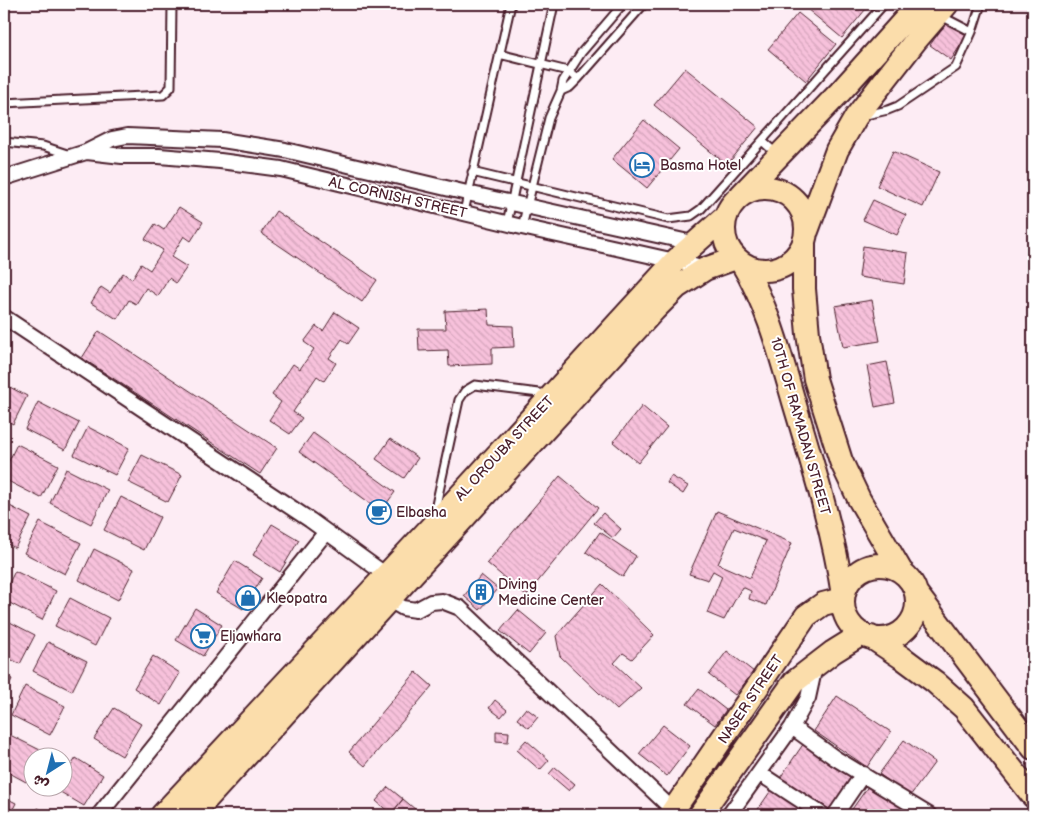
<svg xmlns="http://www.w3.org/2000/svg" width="1037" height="819" viewBox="0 0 1037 819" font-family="'Balsamiq Sans','Playpen Sans Arabic',sans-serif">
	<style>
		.building { fill: url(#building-back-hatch); stroke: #4a1f2b; fill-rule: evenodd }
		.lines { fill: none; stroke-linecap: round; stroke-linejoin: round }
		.lane-casing { stroke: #4a1f2b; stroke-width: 11 }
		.street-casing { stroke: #4a1f2b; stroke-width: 18 }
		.primary-casing { stroke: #4a1f2b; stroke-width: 26 }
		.lane { stroke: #fff; stroke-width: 7 }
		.street { stroke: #fff; stroke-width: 14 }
		.primary { stroke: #fbddab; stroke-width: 22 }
		.labels { text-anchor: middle; stroke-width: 4; stroke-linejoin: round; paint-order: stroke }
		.poi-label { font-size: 14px; fill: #4a1f2b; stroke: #fff; text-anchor: start }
		.street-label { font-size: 14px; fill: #4a1f2b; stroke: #fff }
	</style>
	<defs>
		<pattern id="building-back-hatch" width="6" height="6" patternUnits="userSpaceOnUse" patternTransform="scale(1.25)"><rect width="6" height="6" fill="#f7c1db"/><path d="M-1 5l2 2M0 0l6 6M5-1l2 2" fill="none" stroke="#d5a5bc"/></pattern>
	</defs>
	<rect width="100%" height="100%" fill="#fdecf4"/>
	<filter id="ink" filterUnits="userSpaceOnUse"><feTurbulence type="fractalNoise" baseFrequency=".02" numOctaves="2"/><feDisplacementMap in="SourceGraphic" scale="10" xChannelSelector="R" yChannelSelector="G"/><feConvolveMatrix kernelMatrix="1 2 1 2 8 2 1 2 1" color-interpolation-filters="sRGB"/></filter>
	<g filter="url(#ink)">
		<path class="building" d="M801 4H870L842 38Z
			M798 13 836 44 806 81 768 49Z
			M943 22 967 35 951 60 930 45 938 34Z
			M685 68 758 127 727 165 654 105Z
			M644 120 679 149 647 188 612 159Z
			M893 151 939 172 923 207 877 186Z
			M873 200 906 215 897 235 863 220Z
			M179 207 203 222 191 241 184 236 171 257 187 267 176 283 169 278 158 296 146 288 136 304 129 300 117 319 91 303 101 287 110 293 123 273 132 279 141 264 150 270 163 250 145 239 155 224 164 230Z
			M276 211 377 280 362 302 261 233Z
			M863 246 908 253 904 284 859 277Z
			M872 300 880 341 843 347 835 306Z
			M488 309 489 325 513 326 514 347 492 348V364L449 366 448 350 419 351 418 329H446L445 311Z
			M335 312 359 328 348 344 342 339 329 358 336 363 324 381 317 376 293 412 302 418 290 434 269 420 281 402 272 395 293 364 300 369 314 349 304 342 316 326 323 331Z
			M99 331 277 448 260 474 82 358Z
			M887 362 895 403 875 407 867 366Z
			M4 384 27 396 13 424 4 419Z
			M38 402 79 423 65 450 25 429Z
			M642 406 667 427 638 463 613 442Z
			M88 427 129 448 115 475 74 455Z
			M313 433 395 492 381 511 299 452Z
			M390 439 418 458 404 478 376 459Z
			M17 444 58 465 41 498 4 479V471Z
			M142 455 182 475 168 502 128 482Z
			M66 469 108 490 91 524 50 503Z
			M560 476 598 508 526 596 487 563Z
			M671 476 688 486 683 494 667 483Z
			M121 497 160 517 144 550 104 530Z
			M4 503 31 517 15 548 4 542Z
			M717 511 792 543 766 605 749 599 751 591 742 587 724 620 707 613 722 576 713 571 708 580 689 574ZM734 528 766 541 750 578 718 564Z
			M603 513 621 529 613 538 594 523Z
			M40 522 81 543 65 574 24 553Z
			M272 524 299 540 280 572 253 555Z
			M600 532 636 556 623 577 586 552Z
			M94 549 134 569 118 600 79 580Z
			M235 561 262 578 243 609 216 593Z
			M15 571 56 591 42 620 4 600V593Z
			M481 575 498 589 480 610 464 596Z
			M602 584 654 635 632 659 623 653 614 663 641 688 617 710 560 656 556 636Z
			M70 598 109 618 95 646 55 626Z
			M195 608 222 625 203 656 176 640Z
			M518 610 546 633 529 654 500 631Z
			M4 619 35 635 20 664 4 656Z
			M48 642 87 661 72 691 33 671Z
			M727 651 754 672 735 695 709 675Z
			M153 656 180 673 161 705 134 688Z
			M416 672 432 686 365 766 349 752Z
			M4 675 12 679 4 696Z
			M25 686 65 706 50 735 11 715Z
			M699 689 726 710 715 725 687 704Z
			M837 696 891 732 867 767 814 731Z
			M495 700 507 710 501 717 489 708Z
			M114 708 141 724 122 756 94 739Z
			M526 708 538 717 529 728 517 719Z
			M663 725 690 746 667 776 639 754Z
			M496 731 509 732 508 742 496 741Z
			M4 732 42 751 39 756H32V770L26 782 4 770Z
			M526 740 549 760 540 770 517 750Z
			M904 740 935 762 910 796 879 774Z
			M804 743 857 779 834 814 780 778Z
			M76 758 103 775 84 806 57 790 58 786H62V780Z
			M555 767 575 784 569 791 549 774Z
			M869 785 914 815H848Z
			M388 787 403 799 391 814 376 801Z
			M772 789 811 815H754Z
			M4 797 16 803 10 815H4Z
			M403 799 422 815H392L391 814Z
			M38 808 50 815H34Z"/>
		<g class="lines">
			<defs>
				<path id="lane" d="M941 16 972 32
					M499 54 568 71 578 79
					M561 91 570 87 578 79 644 4
					M4 103 163 95 171 87 172 4
					M866 115 888 110 898 106 956 67 972 32 981 4
					M762 141 777 154
					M4 142 43 146 70 155
					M472 172 668 219 691 216 701 209 884 4
					M464 212 511 4
					M507 223 554 4
					M522 227 549 118 561 91 563 81 581 53 623 4
					M434 514 459 400 465 391 475 385 547 394"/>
				<path id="street" d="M87 152 122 156H159L220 161 281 169 522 227 675 261 705 269
					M4 178 86 152 112 139 127 136 222 140 285 150 467 193 693 243
					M4 317 310 520 386 575
					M389 600 403 608 416 610 431 602 442 601 460 608 673 810
					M792 727 835 758 929 815
					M759 773 823 815
					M99 815 326 532
					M729 815 792 727 808 698 815 666
					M835 815 863 774"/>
				<path id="primary" d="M724 229a41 41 0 1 1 82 0a41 41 0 1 1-82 0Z
					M741 195 840 92 919 4
					M807 231 837 150 856 117 916 40 947 4
					M804 244V289L808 334 815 379 841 461 859 499 901 571
					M742 263C768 306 780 354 794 402 813 466 833 529 843 595
					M843 602a37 37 0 1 1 74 0a37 37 0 1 1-74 0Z
					M917 594 1033 748
					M871 637 904 659 935 682 964 708 1033 796
					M162 815 432 526 675 261 726 216
					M192 815 654 310 677 287 705 269 736 258
					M670 815 806 616 823 604 842 599
					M700 815 794 682 833 652 862 634"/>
			</defs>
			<use href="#lane" class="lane-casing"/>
			<use href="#street" class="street-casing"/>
			<use href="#primary" class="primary-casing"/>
			<use href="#lane" class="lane"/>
			<use href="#street" class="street"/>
			<use href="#primary" class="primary"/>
		</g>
	</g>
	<defs>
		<symbol id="hotel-ring" viewBox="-11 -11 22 22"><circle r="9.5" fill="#fff" stroke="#1f6fb2" stroke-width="1.5"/><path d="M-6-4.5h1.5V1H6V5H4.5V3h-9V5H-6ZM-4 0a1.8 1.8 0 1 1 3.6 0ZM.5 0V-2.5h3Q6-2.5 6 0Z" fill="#1f6fb2"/></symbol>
		<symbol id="cafe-ring" viewBox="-11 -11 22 22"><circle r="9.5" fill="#fff" stroke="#1f6fb2" stroke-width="1.5"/><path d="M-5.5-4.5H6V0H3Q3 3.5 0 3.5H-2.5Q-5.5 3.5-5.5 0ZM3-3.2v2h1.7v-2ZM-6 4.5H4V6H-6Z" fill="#1f6fb2"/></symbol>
		<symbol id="building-ring" viewBox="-11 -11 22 22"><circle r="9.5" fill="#fff" stroke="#1f6fb2" stroke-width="1.5"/><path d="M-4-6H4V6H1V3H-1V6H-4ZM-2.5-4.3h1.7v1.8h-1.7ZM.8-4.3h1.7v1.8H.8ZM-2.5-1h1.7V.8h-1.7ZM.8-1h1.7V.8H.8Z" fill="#1f6fb2"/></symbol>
		<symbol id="shop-ring" viewBox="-11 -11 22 22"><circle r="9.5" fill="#fff" stroke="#1f6fb2" stroke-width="1.5"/><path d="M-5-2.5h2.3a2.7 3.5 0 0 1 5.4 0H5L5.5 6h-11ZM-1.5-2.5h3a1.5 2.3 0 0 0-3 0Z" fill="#1f6fb2"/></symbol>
		<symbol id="supermarket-ring" viewBox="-11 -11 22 22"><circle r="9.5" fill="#fff" stroke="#1f6fb2" stroke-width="1.5"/><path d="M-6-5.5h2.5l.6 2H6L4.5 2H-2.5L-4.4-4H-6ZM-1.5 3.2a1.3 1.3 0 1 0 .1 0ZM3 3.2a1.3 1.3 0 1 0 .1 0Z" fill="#1f6fb2"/></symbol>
	</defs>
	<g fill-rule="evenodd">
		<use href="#hotel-ring" x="628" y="151" width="28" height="28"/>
		<use href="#cafe-ring" x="365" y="498" width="28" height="28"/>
		<use href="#building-ring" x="467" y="578" width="28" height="28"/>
		<use href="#shop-ring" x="234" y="584" width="28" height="28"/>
		<use href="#supermarket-ring" x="189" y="622" width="28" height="28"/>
	</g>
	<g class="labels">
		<g class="poi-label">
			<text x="660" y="170">Basma Hotel</text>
			<text x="396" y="517">Elbasha</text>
			<text x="498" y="589">Diving<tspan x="498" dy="16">Medicine Center</tspan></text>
			<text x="266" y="603">Kleopatra</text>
			<text x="220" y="641">Eljawhara</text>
		</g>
		<g class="street-label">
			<text transform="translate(398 197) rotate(13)" y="5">AL CORNISH STREET</text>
			<text transform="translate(801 426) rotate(74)" y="5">10TH OF RAMADAN STREET</text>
			<text transform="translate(504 448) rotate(-47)" y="5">AL OROUBA STREET</text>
			<text transform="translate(750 699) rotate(-56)" y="5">NASER STREET</text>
		</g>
	</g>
	<rect width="1037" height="819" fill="none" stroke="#fff" stroke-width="20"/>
	<rect x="10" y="10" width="1017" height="799" fill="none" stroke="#4a1f2b" stroke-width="2" filter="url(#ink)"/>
	<g transform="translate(48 772) rotate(216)"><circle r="24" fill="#ffffff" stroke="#b7a5aa"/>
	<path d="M0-4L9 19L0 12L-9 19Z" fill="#1f6fb2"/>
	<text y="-8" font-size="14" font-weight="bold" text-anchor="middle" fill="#4a1f2b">ش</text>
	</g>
</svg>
